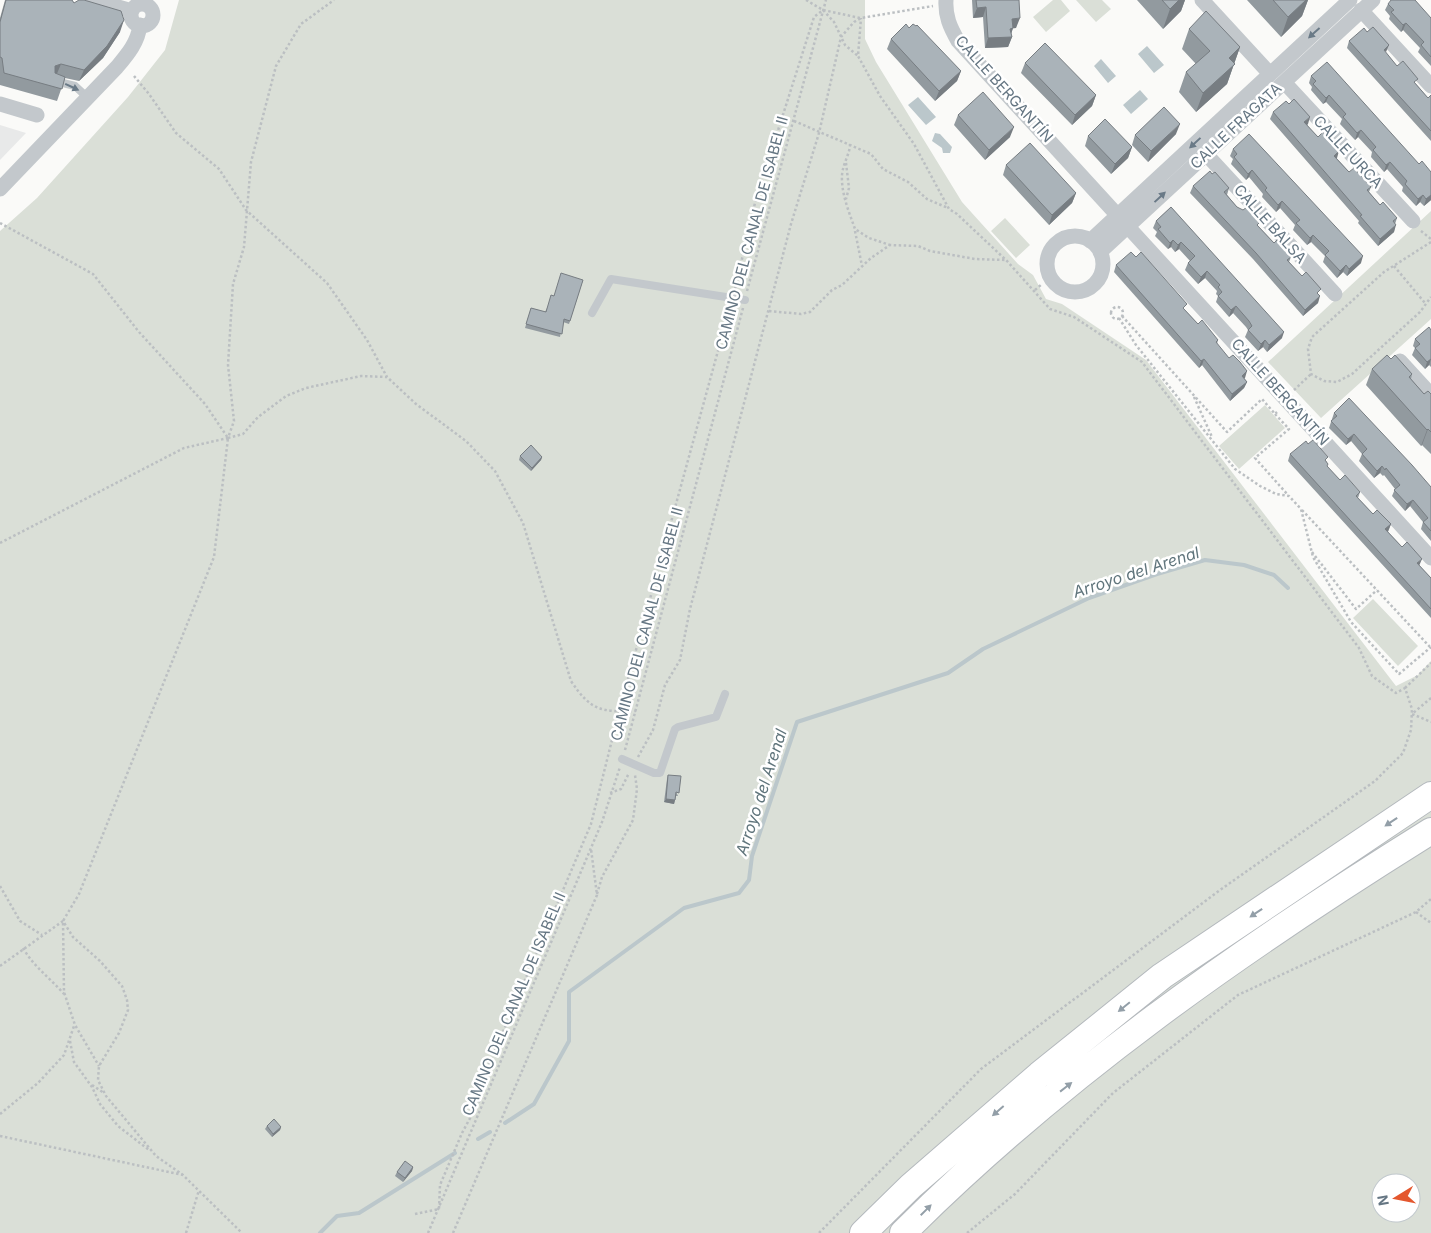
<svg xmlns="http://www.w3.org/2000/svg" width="1431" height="1233" viewBox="0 0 1431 1233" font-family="Inter,sans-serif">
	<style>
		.built { fill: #e8e9e9 }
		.green { fill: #dadfd7; fill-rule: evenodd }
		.water { fill: #bbc7cb }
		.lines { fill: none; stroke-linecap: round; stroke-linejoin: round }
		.stream { stroke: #bbc7cb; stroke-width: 4 }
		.highway-casing { stroke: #b4b9bd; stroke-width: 28 }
		.path { stroke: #bbbfc2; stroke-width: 2.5; stroke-dasharray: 2.5 2.5; stroke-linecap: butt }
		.lane { stroke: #c3c8cc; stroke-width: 8 }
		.street { stroke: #c3c8cc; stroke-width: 15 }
		.highway { stroke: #fff; stroke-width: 26 }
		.wall { fill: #929a9f }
		.shaded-wall { fill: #777d82 }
		.building { fill: #aab3b9; stroke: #777d82 }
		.oneway { fill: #6a7a87 }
		.oneway2 { fill: #939fa8 }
		.labels { text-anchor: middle; stroke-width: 5; stroke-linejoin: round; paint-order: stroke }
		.street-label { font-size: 15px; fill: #657683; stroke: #fff }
		.water-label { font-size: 16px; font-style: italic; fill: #60757c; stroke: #fff }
	</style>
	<rect width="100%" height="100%" fill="#fafaf8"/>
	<path class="built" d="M0 125 26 133 0 160Z"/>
	<path class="green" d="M179 0H865V39L876 62 962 202 1018 264 1033 275 1046 299 1062 304 1146 360 1396 686 1418 675 1431 661V1233H0V231L37 198 128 97 165 50ZM1381 1183H1411V1213H1381Z
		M1053 0H1061L1070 11 1046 32 1033 17Z
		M1076 0H1102L1111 9 1096 22Z
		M1431 211V319L1321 418 1268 362Z
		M1005 218 1030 245 1016 258 991 231Z
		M1265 405 1285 428 1239 469 1219 446Z
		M1373 599 1418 646 1398 666 1353 618Z"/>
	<path class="water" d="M1147 46 1164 65 1154 73 1138 54Z
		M1101 59 1116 76 1108 83 1094 66Z
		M1140 90 1148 99 1131 114 1123 105Z
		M918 97 936 117 926 125 908 105Z
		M935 133 940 134 952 147 950 153H943L942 148 932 141Z"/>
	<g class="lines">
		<path class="stream" d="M505 1123 534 1104 569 1041V992L684 908 739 893 749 880 752 856 797 722 948 673 983 649 1089 598 1157 574 1205 560 1244 565 1274 575 1288 588
			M478 1139 490 1132
			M320 1233 337 1216 359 1213 455 1153"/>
		<defs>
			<path id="highway" d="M863 1233 911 1186 1039 1075 1162 976 1431 795
				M903 1233C1060 1076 1243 948 1431 831"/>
		</defs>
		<use href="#highway" class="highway-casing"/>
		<path class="path" d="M806 0 823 10 860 18
			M134 76 149 94 176 133 219 169 246 210 327 283 367 340 387 377
			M794 121 871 154 883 169 908 182 927 199 948 208
			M850 144C850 154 843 163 842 175 841 193 849 212 855 229L869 238 890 245
			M846 163 849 188 846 199
			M0 223 93 274 139 332 205 404 228 438 214 557 79 894 63 921 64 992 75 1025 99 1066
			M855 231 862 266
			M1421 231 1431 239
			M1431 242 1384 272 1312 337 1308 349 1311 374 1324 381 1337 382 1352 374 1420 312 1431 297
			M1394 266 1425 303
			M735 289 755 203 814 17 823 10 834 22 845 45 858 56
			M1035 290 1042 284
			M747 291 826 0
			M1111 313a6 6 0 1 1 12 0a6 6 0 1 1-12 0Z
			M769 311 801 314 810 312 832 290 842 285 871 258 890 245 918 246 930 251 975 259 1006 260
			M1122 316 1227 432 1262 399 1275 414 1277 412
			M1119 318 1136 345 1235 469 1260 486 1276 494 1289 496 1301 509 1313 557 1351 622 1399 674 1431 647
			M1294 390 1311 374
			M1194 397 1212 437
			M1275 414 1289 429 1255 458 1288 495
			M228 438 243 434 258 417 286 396 306 388 361 376 387 377 416 404 466 441 495 471 523 523 571 681C591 711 601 712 636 711
			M1302 510 1430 647
			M0 543 184 448 228 438 234 421 228 365 233 284 244 247 251 162 276 66 301 24 334 0
			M1312 552 1356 609 1377 590
			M1405 688 1431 663
			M1431 698 1412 714 1431 722
			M625 750 743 308
			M638 757 653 730 665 685 680 660 690 609 791 224 819 133 841 37 854 22 861 18 933 6
			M610 793 621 789 629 773
			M0 886 20 921 42 935
			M597 894 602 877 633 820 637 789 635 775
			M1416 912 1431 923
			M23 948C34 967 50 978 64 994
			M0 966 63 921 73 937 100 961 122 986 127 1000 128 1010 119 1033 99 1066 98 1080 106 1096 156 1156 183 1175
			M70 1041 74 1062 92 1087 100 1104 118 1126 149 1150
			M92 1085 104 1093
			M0 1114 38 1083 64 1055 74 1026
			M0 1136 183 1175 242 1233
			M415 1214 439 1209 440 1185 462 1133 481 1098 483 1079 591 824 619 712 730 307
			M186 1233 199 1190
			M428 1233 602 822 620 767
			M453 1233 597 895 591 849
			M819 1233 981 1069 1220 890 1375 781 1403 753 1411 730 1412 709 1405 688 1396 693 1372 676 1359 648 1142 362 1074 317 1050 309 1007 261 957 214 949 209 914 144 880 96 858 56 861 18
			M967 1233 1015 1194 1113 1093 1238 995 1416 912 1431 899"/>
		<path class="lane" d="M55 81 75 86 87 97
			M592 313 611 279 745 300
			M622 759 654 773H660L675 729 678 727 716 717 725 694"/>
		<path class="street" d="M94 0 132 11
			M946 0C945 16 950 27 958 41L1431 558
			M1202 0 1270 74
			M131 15a11 11 0 1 1 22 0a11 11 0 1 1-22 0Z
			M1361 10 1431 86
			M1284 82 1413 221
			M0 104 37 115
			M1206 154 1335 294
			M0 189 117 67C128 54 138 42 140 25
			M1047 264a28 28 0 1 1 56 0a28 28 0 1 1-56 0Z
			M1090 241 1350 0
			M1100 252 1373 0
			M1400 361 1431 395"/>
		<use href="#highway" class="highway"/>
	</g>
	<path class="wall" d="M5 0H72L74 3 120 32 103 58 79 81 65 78 57 101 0 85V18Z
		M972 0H1019L1016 28H1013L1011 34 1012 37 1008 47 985 48 983 17 973 18Z
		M1137 0H1185L1181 11 1163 29Z
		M1247 0H1308L1302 16 1281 37Z
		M1388 4 1431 18V66L1418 52 1420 48 1403 30 1401 32 1389 19 1390 16 1385 10Z
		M909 28 961 71 957 81 935 101 887 49 891 39Z
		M1189 29 1240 47 1227 84 1196 112 1179 92 1186 72 1196 64 1182 49Z
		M1367 32 1397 66 1416 84 1428 98 1431 95V141L1347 48 1349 41Z
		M1025 63 1096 95 1092 106 1072 125 1021 73Z
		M1311 76 1419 164 1431 172V200L1424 206 1420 202 1416 206 1402 191 1403 187 1387 169 1384 172 1371 157 1372 152 1358 137 1355 140 1340 124 1342 119 1326 102 1323 104 1311 90 1312 87 1309 83Z
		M1273 112 1308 124 1307 125 1349 172 1371 187 1369 192 1380 205 1397 218 1395 224 1394 232 1378 246 1358 223 1359 221 1270 119Z
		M958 115 1010 137 985 160 954 125Z
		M1176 134 1148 162 1132 145 1135 135Z
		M1088 136 1132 147 1128 158 1111 174 1085 146Z
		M1233 149 1361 263 1347 276 1343 272 1337 278 1323 262 1325 256 1311 242 1307 245 1293 230 1295 225 1280 208 1276 212 1262 197 1263 194 1249 177 1246 180 1231 164 1233 159 1230 156Z
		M1006 165 1076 193 1072 203 1049 225 1003 175Z
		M1193 186 1229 188 1227 195 1237 207 1259 227 1274 243 1291 257 1289 262 1319 295 1318 303 1303 316 1253 259 1190 193Z
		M1171 207 1282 338 1267 352 1263 347 1258 351 1245 337 1248 330 1246 327 1233 313 1229 317 1216 302 1218 296 1216 294 1217 291 1205 278 1198 284 1185 270 1188 263 1190 261 1179 249 1175 252 1171 247 1168 249 1155 236 1157 232 1153 228 1156 221Z
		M1116 265 1185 310 1198 324 1218 340 1217 344 1245 378H1244L1247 382 1244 388 1230 401 1202 365 1199 368 1114 272Z
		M583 280 569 324 563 322 560 337 525 328 531 308 545 312 553 296Z
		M1431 330V367L1429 365 1425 369 1412 355 1415 348 1413 346 1415 339Z
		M1391 359 1412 374 1411 379 1424 394H1431V454L1422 445 1421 446 1366 385 1372 369Z
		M1334 413 1431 487V541L1421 529 1423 522 1410 506 1405 511 1392 496 1395 489 1384 475 1383 476 1380 473 1374 478 1359 461 1362 454 1351 441 1346 445 1329 428Z
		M1308 444 1327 462V467L1340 480 1360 492 1358 498 1373 514 1391 524 1388 532 1431 578V618L1288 461 1290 454Z
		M520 456 542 457 541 460 531 471 519 460Z
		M668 775 678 796H676L674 804 664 802 667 779Z
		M267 1126 281 1127 280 1130 272 1137 265 1129Z
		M413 1167 412 1171 403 1182 395 1176 397 1172Z"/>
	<path class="shaded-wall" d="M1179 0H1185L1181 11 1163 29 1170 9Z
		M1306 0H1308L1302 16 1281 37 1288 17Z
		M986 7 983 17 973 18 977 8Z
		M1020 18 1016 28 1009 29 1012 19Z
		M124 20 120 32 103 58 79 81 84 70Z
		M1406 23 1403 30 1401 32 1403 25Z
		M1013 28 1010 37H1012L1008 47 985 48 988 38 1010 29Z
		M1389 45 1386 52 1384 50Z
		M1240 47 1227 84 1196 112 1203 93 1229 58Z
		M61 64 56 76 51 77 55 66Z
		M961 71 957 81 935 101 939 91Z
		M1096 95 1092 106 1072 125 1075 115Z
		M1329 95 1326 102 1323 104 1326 98Z
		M1310 117 1308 124 1302 129 1304 122Z
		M1180 124 1176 134 1148 162 1151 151Z
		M1014 127 1010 137 985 160 989 150Z
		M1361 130 1358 137 1355 140 1357 133Z
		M1132 147 1128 158 1111 174 1115 164Z
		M1339 151 1337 158 1332 162 1334 156Z
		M1390 162 1387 169 1384 172 1386 165Z
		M1252 170 1249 177 1246 180 1248 174Z
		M1076 193 1072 203 1049 225 1052 215Z
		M1423 195 1420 202 1416 206 1418 199Z
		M1431 195V200L1424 206 1426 199Z
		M1282 201 1280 208 1276 212 1278 205Z
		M1396 225 1394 232 1378 246 1380 239Z
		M1313 235 1311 242 1307 245 1310 238Z
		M1173 240 1171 247 1168 249 1170 243Z
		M1181 242 1179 249 1175 252 1178 245Z
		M1363 256 1361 263 1347 276 1349 269Z
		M1346 265 1343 272 1337 278 1340 271Z
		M1207 271 1205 278 1198 284 1201 277Z
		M1320 296 1318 303 1303 316 1305 310Z
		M1236 306 1233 313 1229 317 1231 310Z
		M1284 332 1282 338 1267 352 1269 345Z
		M1265 340 1263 347 1258 351 1261 344Z
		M1204 359 1202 365 1199 368 1201 361Z
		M1431 359 1429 365 1425 369 1427 362Z
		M1247 371 1245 378 1239 382 1242 376Z
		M1247 382 1244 388 1230 401 1232 394Z
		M1428 429 1422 445 1421 446 1427 430Z
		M1354 434 1351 441 1346 445 1348 439Z
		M542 457 541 460 531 471 532 468Z
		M1382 466 1380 473 1374 478 1377 471Z
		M1413 500 1410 506 1405 511 1407 504Z
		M1391 524 1388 531 1383 536 1385 529Z
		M1422 559 1419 566 1417 563Z
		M666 799 675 800 674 804 664 802Z
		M281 1127 280 1130 272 1137 273 1134Z
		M413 1167 412 1171 403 1182 405 1178Z"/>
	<path class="building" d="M6 0H72L74 3 79 0H84L121 11 124 20 107 46 84 70 61 64 55 66V73L65 77 62 89 4 73 2 58 0 57V22Z
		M976 0H1019L1020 18 1012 19 1013 28 1010 29 1012 37 988 38 986 7 977 8Z
		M1162 0H1179L1170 9Z
		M1273 0H1306L1288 17Z
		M1391 0H1415L1431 18V57L1421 45 1424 42 1406 23 1403 25 1391 12 1394 10 1388 4Z
		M1206 11 1240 47 1229 58 1235 64 1203 93 1186 72 1210 51 1189 29Z
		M906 24 909 28 913 24 916 26 917 25 961 71 939 91 891 39Z
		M1373 27 1389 45 1384 50 1397 66 1403 61 1418 79 1414 82 1428 98 1431 95V131L1349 41 1364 28 1367 32Z
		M1045 43 1096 95 1075 115 1025 63Z
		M1327 62 1419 164 1422 161 1431 172V195L1426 199 1423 195 1418 199 1405 184 1407 181 1390 162 1386 165 1373 150 1376 147 1361 130 1357 133 1343 117 1346 114 1329 95 1326 98 1313 84 1316 81 1311 76Z
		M983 92 1014 127 989 150 958 115Z
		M1294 99 1310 117 1304 122 1318 137 1323 132 1339 151 1334 156 1349 172 1354 168 1371 187 1367 190 1380 205 1383 202 1397 218 1393 221 1396 225 1380 239 1360 216 1362 215 1273 112 1286 101 1289 104Z
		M1164 107 1180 124 1151 151 1135 135Z
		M1105 119 1132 147 1115 164 1088 136Z
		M1249 134 1363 256 1349 269 1346 265 1340 271 1325 255 1329 251 1313 235 1310 238 1296 223 1300 220 1282 201 1278 205 1265 190 1267 188 1252 170 1248 174 1234 157 1237 154 1233 149Z
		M1030 143 1076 193 1052 215 1006 165Z
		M1210 171 1212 174 1215 172 1229 188 1224 192 1237 207 1243 210 1247 207 1260 222 1257 225 1274 243 1277 240 1291 257 1287 260 1302 276 1306 272 1321 289 1317 293 1320 296 1305 310 1256 253 1193 186Z
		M1171 207 1284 332 1269 345 1265 340 1261 344 1248 330 1252 326 1249 321 1236 306 1231 310 1218 296 1222 292 1218 287 1220 285 1207 271 1201 277 1188 263 1195 256 1181 242 1178 245 1173 240 1170 243 1158 229 1161 227 1156 221Z
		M1131 252 1136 257 1141 252 1187 304 1183 308 1198 324 1202 320 1218 340 1216 342 1229 358 1233 355 1240 362 1247 371 1242 376 1247 382 1232 394 1204 359 1201 361 1116 265Z
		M561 273 583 280 570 321 564 319 562 334 526 324 531 308 546 312 551 295 554 296Z
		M1429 327 1431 330V359L1427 362 1415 348 1420 344 1415 339Z
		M1387 355 1391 359 1395 355 1412 374 1409 377 1424 394 1428 391 1431 394V432L1428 429 1427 430 1372 369Z
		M1349 398 1412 465 1431 487V531L1423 522 1428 518 1413 500 1407 504 1394 490 1400 485 1386 468 1385 470 1382 466 1377 471 1362 454 1367 449 1354 434 1348 439 1331 421 1337 416 1334 413Z
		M1313 440 1328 457 1325 460 1328 464 1327 466 1340 480 1345 475 1360 492 1356 496 1373 514 1377 510 1391 524 1385 529 1402 547 1407 542 1422 559 1417 563 1431 578V609L1290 454 1306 441 1308 444Z
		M531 445 542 457 532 468 520 456Z
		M668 775 681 776 679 793 676 792 675 800 666 799Z
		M274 1119 281 1127 273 1134 267 1126Z
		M405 1161 413 1167 405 1178 397 1172Z"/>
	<defs><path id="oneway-solid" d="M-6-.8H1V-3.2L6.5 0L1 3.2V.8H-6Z" transform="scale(1.25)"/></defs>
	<g class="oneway">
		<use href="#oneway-solid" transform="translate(1314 33) rotate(138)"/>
		<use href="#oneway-solid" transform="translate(72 87) rotate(25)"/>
		<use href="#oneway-solid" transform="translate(1195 143) rotate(137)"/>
		<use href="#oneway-solid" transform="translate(1160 197) rotate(-43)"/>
	</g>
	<g class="oneway2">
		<use href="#oneway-solid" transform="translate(1391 822) rotate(146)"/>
		<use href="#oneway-solid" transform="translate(1256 913) rotate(146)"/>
		<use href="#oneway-solid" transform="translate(1124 1007) rotate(141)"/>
		<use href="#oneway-solid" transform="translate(1066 1087) rotate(-38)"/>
		<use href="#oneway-solid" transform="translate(998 1111) rotate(139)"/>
		<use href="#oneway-solid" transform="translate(926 1210) rotate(-45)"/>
	</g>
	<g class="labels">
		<g class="street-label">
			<text transform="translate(1004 89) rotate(48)" y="5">CALLE BERGANTÍN</text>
			<text transform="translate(1236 126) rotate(-43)" y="5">CALLE FRAGATA</text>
			<text transform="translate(1348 152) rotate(47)" y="5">CALLE URCA</text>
			<text transform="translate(1270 224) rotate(48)" y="5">CALLE BALSA</text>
			<text transform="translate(752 233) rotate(-75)" y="5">CAMINO DEL CANAL DE ISABEL II</text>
			<text transform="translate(1280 392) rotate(48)" y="5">CALLE BERGANTÍN</text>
			<text transform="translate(647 624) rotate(-75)" y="5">CAMINO DEL CANAL DE ISABEL II</text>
			<text transform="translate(514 1004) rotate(-67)" y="5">CAMINO DEL CANAL DE ISABEL II</text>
		</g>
		<g class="water-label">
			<text transform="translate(1136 572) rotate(-18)" y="6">Arroyo del Arenal</text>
			<text transform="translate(761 792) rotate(-72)" y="6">Arroyo del Arenal</text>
		</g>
	</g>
	<g transform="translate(1396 1198) rotate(260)"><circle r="24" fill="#ffffff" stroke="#c1c8cd"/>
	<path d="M0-4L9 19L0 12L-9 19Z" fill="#e4572e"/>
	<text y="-8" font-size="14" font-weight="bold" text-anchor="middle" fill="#657683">N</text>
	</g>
</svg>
